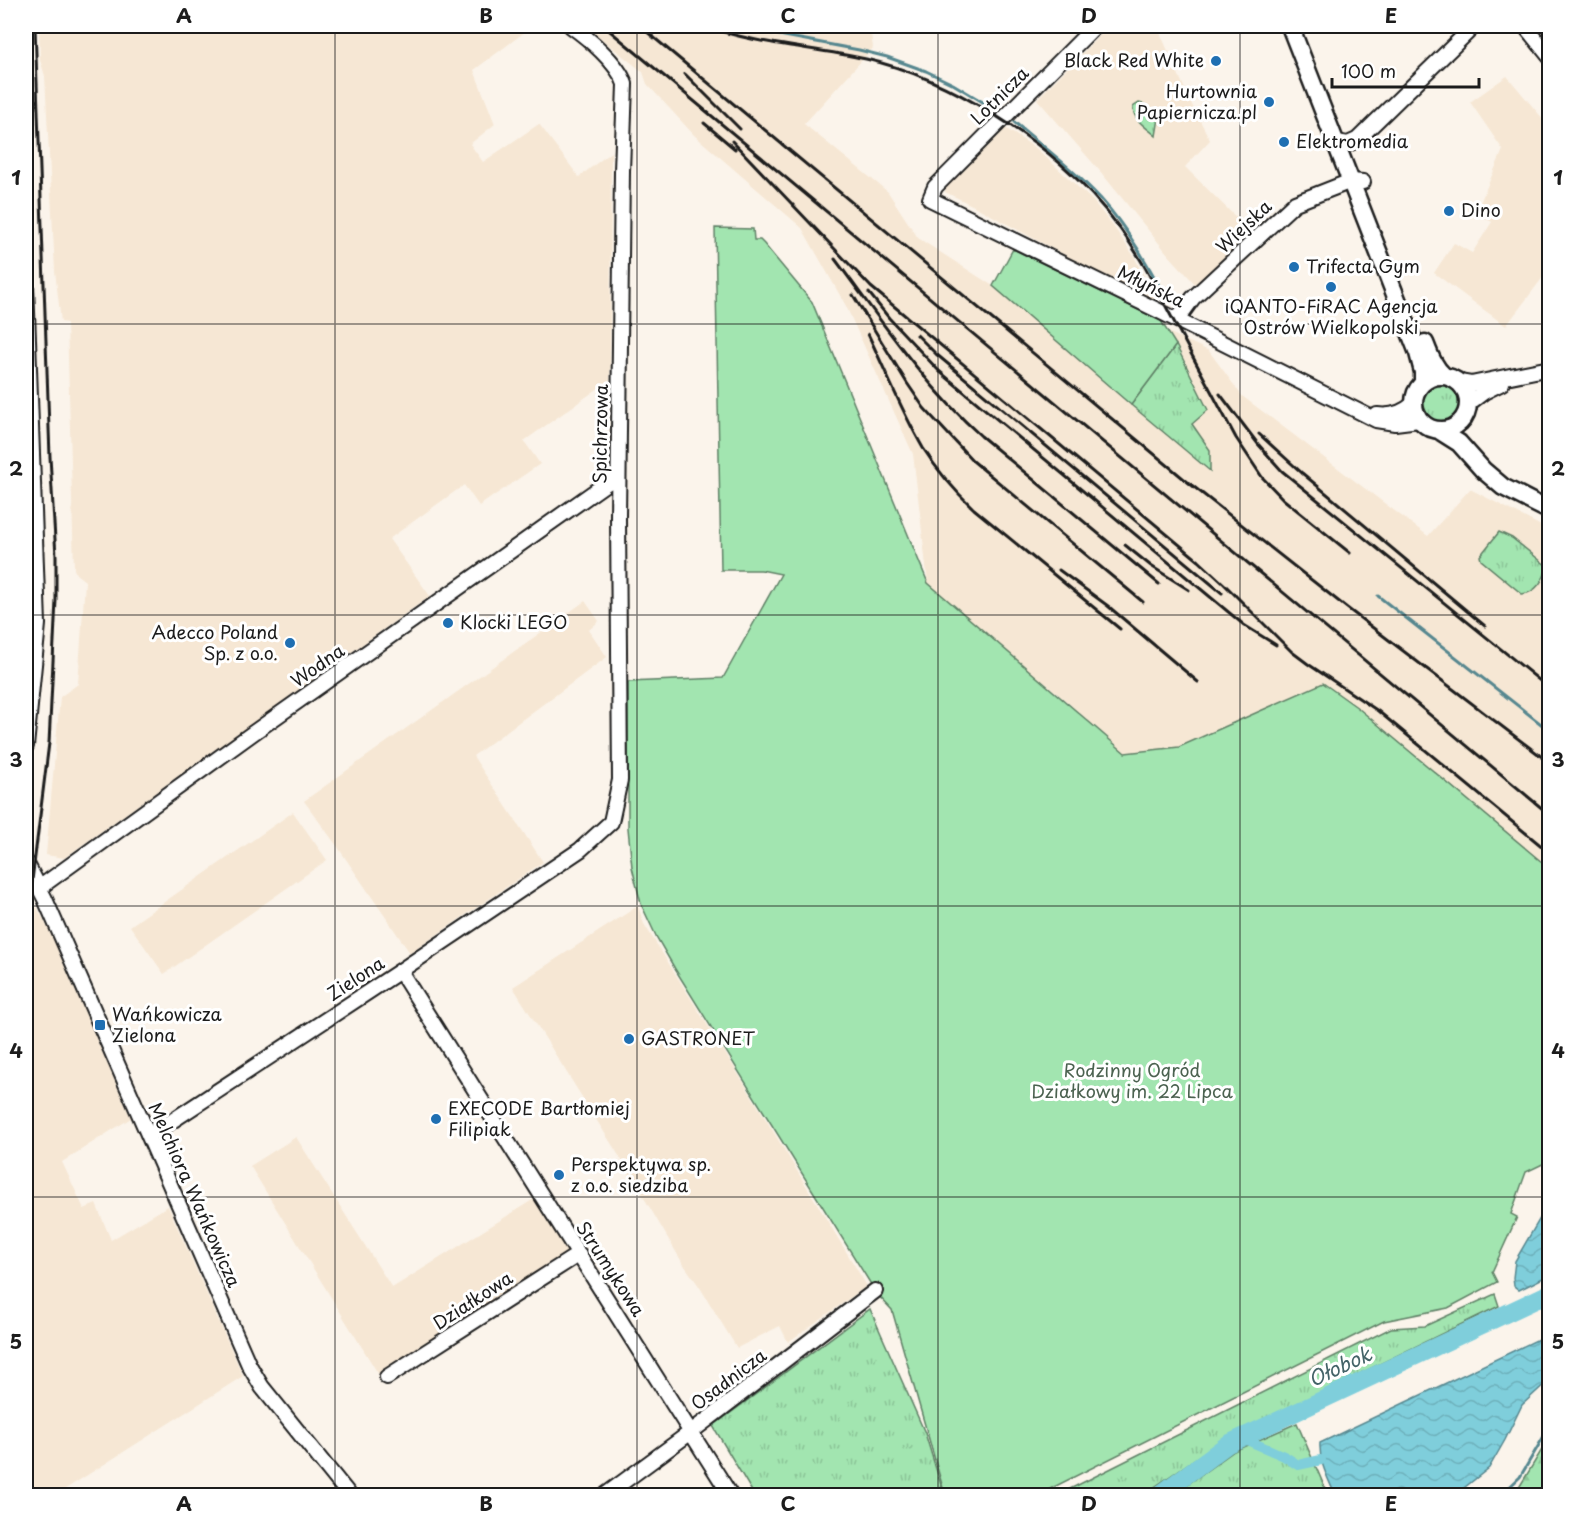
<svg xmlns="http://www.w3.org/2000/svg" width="1575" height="1521" viewBox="0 0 1575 1521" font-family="'Playpen Sans',sans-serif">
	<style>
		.built { fill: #f6e7d4 }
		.grass { fill: url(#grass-tufts); stroke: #5f8066; stroke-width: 1.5 }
		.forest { fill: url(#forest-firs); stroke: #5f8066; stroke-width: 1.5 }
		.green { fill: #a2e5b0; stroke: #5f8066; stroke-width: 1.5 }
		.water { fill: url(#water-waves); stroke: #57878f; stroke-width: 1.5 }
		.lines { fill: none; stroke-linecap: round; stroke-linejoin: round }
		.stream { stroke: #57878f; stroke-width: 3 }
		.canal { stroke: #7fcedb; stroke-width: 10 }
		.river { stroke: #7fcedb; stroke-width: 18 }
		.minor-casing { stroke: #1c1c1c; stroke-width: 18 }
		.major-casing { stroke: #1c1c1c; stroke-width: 21 }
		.minor { stroke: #fff; stroke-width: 14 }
		.major { stroke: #fff; stroke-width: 16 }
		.rail { stroke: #1c1c1c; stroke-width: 3 }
		.grid { fill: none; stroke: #1c1c1c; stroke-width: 1.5; stroke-opacity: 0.55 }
		.poi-dot { fill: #1f6fb2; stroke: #fff; stroke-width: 2 }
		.labels { text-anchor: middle; stroke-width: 6; stroke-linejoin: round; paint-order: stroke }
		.poi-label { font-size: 18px; fill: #1c1c1c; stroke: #fff; text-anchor: start }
		.street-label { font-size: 18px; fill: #1c1c1c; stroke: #fff }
		.park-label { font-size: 18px; fill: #4b6250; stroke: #fff }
		.water-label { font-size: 20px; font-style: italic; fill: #446368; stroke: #fff }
		.neatline { fill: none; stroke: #1c1c1c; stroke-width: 2 }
		.grid-label { font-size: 20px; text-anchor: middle; font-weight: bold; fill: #1c1c1c }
	</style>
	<defs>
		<pattern id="grass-tufts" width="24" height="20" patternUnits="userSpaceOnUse" patternTransform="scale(1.5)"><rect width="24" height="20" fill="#a2e5b0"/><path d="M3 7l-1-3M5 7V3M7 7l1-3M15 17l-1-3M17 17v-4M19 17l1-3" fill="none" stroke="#8bc497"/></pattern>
		<pattern id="forest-firs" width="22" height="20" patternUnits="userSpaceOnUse" patternTransform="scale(1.5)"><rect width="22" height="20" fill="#a2e5b0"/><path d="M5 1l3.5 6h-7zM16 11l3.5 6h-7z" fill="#8bc497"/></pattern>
		<pattern id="water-waves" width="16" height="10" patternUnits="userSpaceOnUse" patternTransform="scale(1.5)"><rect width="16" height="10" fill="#7fcedb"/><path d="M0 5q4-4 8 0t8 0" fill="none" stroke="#6db0bb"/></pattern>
	</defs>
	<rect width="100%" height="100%" fill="#fbf4eb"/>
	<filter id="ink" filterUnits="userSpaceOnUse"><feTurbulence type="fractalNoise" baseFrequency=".0167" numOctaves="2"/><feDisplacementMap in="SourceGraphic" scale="12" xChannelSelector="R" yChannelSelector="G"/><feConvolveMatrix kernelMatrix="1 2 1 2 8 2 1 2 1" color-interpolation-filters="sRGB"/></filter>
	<g filter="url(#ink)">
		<path class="built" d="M39 26H533L474 70 495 124 470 144 483 162 539 124 579 177 611 152 610 380 524 441 540 464 479 506 464 485 389 539 430 596 64 858 46 855 60 697 78 684 85 581 76 574 74 569 67 323 61 322 55 271 45 76 40 60Z
			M585 26H870L873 48 804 124 888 192 918 238 993 286 1131 405 1176 345 1168 332 1209 351 1242 396 1428 536 1470 489 1549 530V868L1358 708 1325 684 1179 747 1126 754 1049 686 1031 673 928 583 913 454 846 306 802 228 694 135 647 84 643 72Z
			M1109 26H1157L1192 105 1210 140 1185 167 1253 234 1197 286 1167 253 1099 170 1037 99Z
			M1507 76 1549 126 1550 272H1547L1506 326 1434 273 1454 243 1472 253 1492 222 1476 212 1503 150 1470 102Z
			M1002 126 1037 149 1093 201 1113 226 1134 256 1158 306 976 207 945 192 948 182Z
			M585 601 599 621 589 630 607 657 473 756 543 862 410 953 337 846 304 801Z
			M293 812 327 860 164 974 130 926Z
			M26 906H36L49 930 131 1118 62 1162 84 1209 96 1204 111 1240 168 1206 243 1376 56 1495H26Z
			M638 906 644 924 742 1080 867 1286 788 1342 780 1326 737 1348 699 1286 682 1262 621 1159 513 987Z
			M296 1137 392 1288 534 1199 569 1253 379 1375 250 1166Z"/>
		<path class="grass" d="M1139 103C1148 104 1153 111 1159 118L1156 136C1147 128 1132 119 1133 107Z
			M1176 345 1208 410 1192 424 1210 450V471L1131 405Z
			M1418 404a22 22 0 1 1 44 0a22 22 0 1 1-44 0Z
			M1499 532 1512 538 1547 566C1545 579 1536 593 1522 594L1481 560 1480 556Z
			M1495 1294 1499 1306 1219 1442 1143 1495H1058L1391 1328 1425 1326Z
			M870 1309 925 1433 944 1495H754L713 1426Z
			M1297 1423 1328 1495H1173L1234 1451Z"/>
		<path class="forest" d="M1549 1438V1495H1511L1517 1491Z"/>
		<path class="green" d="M715 228 753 229 754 240H760L764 244 812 302 928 583 1125 753 1179 747 1323 683 1358 708 1549 868V1161L1526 1172 1511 1214 1517 1217 1492 1272 1497 1282 1448 1308 1384 1321 1038 1495H945L892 1310 877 1294 675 969 657 938 641 904 632 867 628 828V682L723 678 781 574 761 570H721Z
			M1013 249 1161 321 1176 345 1131 405 993 286Z"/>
		<path class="water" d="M1549 1199V1275L1519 1290 1514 1286 1513 1278 1515 1261 1542 1215Z
			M1549 1334V1380L1522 1405 1505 1440 1489 1468 1455 1495H1335C1328 1478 1319 1463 1320 1443Z"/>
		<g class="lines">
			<path class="stream" d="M731 26 859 50 887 57 926 71 953 84 996 110
				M1014 122C1044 147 1075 171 1101 199 1128 229 1148 265 1167 300
				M1378 596 1550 731
				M1500 1496 1520 1477 1550 1426"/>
			<path class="canal" d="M1242 1438 1284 1456 1298 1465 1321 1460"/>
			<path class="river" d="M1158 1496 1228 1444 1550 1293"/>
			<defs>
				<path id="minor" d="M1095 26 935 187 930 199 1157 310 1376 420 1395 423 1419 420
					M1525 26 1550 57
					M1337 142 1348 144 1357 140 1474 26
					M26 283 38 624 26 746
					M1177 320 1193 298 1295 203 1351 181 1363 182
					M1459 382 1471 384 1550 368
					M1468 404 1484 392 1502 383
					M1377 415C1391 417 1403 413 1413 404
					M26 862 45 899 249 1365 262 1387 350 1496
					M39 888 253 733 618 475
					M400 971C510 1147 621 1321 731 1496
					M149 1136 400 971 580 850 611 822 620 780 618 517 622 171 625 84C618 63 588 38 571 26
					M387 1377 579 1254
					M604 1496 691 1432 875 1291"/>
				<path id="major" d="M1290 26 1418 353 1423 372V382
					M1425 343C1430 356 1434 367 1444 376
					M1414 403a27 27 0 1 1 54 0a27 27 0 1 1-54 0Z
					M1440 431 1459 443 1483 470 1503 487 1550 511"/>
			</defs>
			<use href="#minor" class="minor-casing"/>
			<use href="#major" class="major-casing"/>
			<use href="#minor" class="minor"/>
			<use href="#major" class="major"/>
			<path class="rail" d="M604 26 1550 815
				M640 26 1189 483 1347 608 1550 763
				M706 26C756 45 813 47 866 59 950 78 1046 140 1102 206 1119 225 1133 247 1146 269L1236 438 1262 477 1283 499 1350 553
				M685 74 740 129
				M704 123 735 149
				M732 141 871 287 1199 561 1224 584 1292 652 1308 664 1378 711 1550 853
				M835 259C880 319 925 386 981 436L1159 584
				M869 293 889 318 939 371 1244 625 1276 645
				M853 295 907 383 924 408 973 461 1143 602
				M868 334C886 372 902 412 923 448 937 470 955 491 974 509L1120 629
				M917 335 936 354 1222 593
				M1220 394 1258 444 1282 471 1550 689
				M1259 434 1302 473 1485 626
				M1125 545 1151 566 1189 590
				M1059 570 1108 606 1198 682
				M26 929 49 743 56 600V556L50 457 35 26"/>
		</g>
	</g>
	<path class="grid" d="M335 26V1496M637 26V1496M938 26V1496M1240 26V1496M26 324H1550M26 615H1550M26 906H1550M26 1197H1550"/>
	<g class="poi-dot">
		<circle cx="1216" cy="61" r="6"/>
		<circle cx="1269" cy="102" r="6"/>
		<circle cx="1284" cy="142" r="6"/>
		<circle cx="1449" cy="211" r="6"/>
		<circle cx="1294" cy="267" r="6"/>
		<circle cx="1331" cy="287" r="6"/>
		<circle cx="448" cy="623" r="6"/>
		<circle cx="290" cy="643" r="6"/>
		<rect x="94" y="1019" width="12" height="12" rx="3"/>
		<circle cx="629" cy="1039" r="6"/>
		<circle cx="436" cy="1119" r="6"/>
		<circle cx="559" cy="1175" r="6"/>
	</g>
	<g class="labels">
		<g class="poi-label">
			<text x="1204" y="67" text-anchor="end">Black Red White</text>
			<text x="1257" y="98" text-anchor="end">Hurtownia<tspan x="1257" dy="21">Papiernicza.pl</tspan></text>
			<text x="1296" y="148">Elektromedia</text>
			<text x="1461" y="217">Dino</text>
			<text x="1306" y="273">Trifecta Gym</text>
			<text x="1331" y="313" text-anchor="middle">iQANTO-FiRAC Agencja<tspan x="1331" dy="21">Ostrów Wielkopolski</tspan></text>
			<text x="460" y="629">Klocki LEGO</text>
			<text x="278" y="639" text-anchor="end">Adecco Poland<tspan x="278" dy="21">Sp. z o.o.</tspan></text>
			<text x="112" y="1021">Wańkowicza<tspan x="112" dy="21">Zielona</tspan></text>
			<text x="641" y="1045">GASTRONET</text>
			<text x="448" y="1115">EXECODE Bartłomiej<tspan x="448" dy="21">Filipiak</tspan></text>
			<text x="571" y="1171">Perspektywa sp.<tspan x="571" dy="21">z o.o. siedziba</tspan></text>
		</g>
		<g class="street-label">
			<text transform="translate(1000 96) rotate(-45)" y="6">Lotnicza</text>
			<text transform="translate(1244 227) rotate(-43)" y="6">Wiejska</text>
			<text transform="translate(1151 287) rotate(26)" y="6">Młyńska</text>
			<text transform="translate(601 434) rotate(-89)" y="6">Spichrzowa</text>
			<text transform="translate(318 666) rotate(-35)" y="6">Wodna</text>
			<text transform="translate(356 979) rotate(-33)" y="6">Zielona</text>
			<text transform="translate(194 1195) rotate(66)" y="6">Melchiora Wańkowicza</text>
			<text transform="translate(610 1269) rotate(57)" y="6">Strumykowa</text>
			<text transform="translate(473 1301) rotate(-33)" y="6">Działkowa</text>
			<text transform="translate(729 1380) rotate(-37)" y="6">Osadnicza</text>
		</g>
		<g class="park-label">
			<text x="1132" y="1077">Rodzinny Ogród<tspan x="1132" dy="21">Działkowy im. 22 Lipca</tspan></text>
		</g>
		<g class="water-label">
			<text transform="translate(1340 1367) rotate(-25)" y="7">Ołobok</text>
		</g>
	</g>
	<rect width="1575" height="1521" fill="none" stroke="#fff" stroke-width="66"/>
	<path d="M1332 78v9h147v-9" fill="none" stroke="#1c1c1c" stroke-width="3"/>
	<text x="1341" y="78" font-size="18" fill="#1c1c1c" stroke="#ffffff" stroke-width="4.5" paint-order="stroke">100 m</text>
	<rect x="33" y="33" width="1509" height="1455" class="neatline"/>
	<g class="grid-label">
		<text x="184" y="23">A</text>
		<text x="486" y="23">B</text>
		<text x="788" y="23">C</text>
		<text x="1089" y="23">D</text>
		<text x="1391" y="23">E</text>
		<text x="16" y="185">1</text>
		<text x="1558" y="185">1</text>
		<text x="16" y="476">2</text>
		<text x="1558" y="476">2</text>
		<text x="16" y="767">3</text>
		<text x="1558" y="767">3</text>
		<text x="16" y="1058">4</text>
		<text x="1558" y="1058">4</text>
		<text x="16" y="1349">5</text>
		<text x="1558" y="1349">5</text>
		<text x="184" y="1511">A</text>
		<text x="486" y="1511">B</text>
		<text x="788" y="1511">C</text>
		<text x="1089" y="1511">D</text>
		<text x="1391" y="1511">E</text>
	</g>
</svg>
